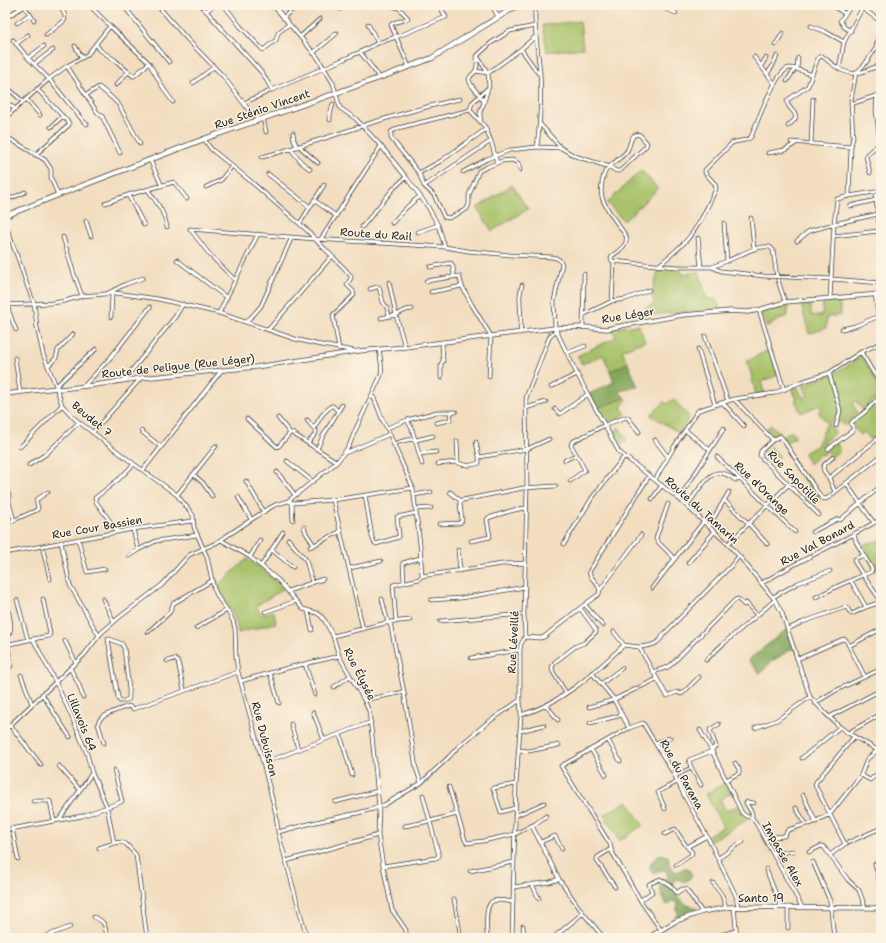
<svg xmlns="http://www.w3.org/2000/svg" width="886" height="943" viewBox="0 0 886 943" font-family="'Shantell Sans',sans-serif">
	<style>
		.green { fill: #a6c167; stroke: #616e42 }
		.forest { fill: #84a75c; stroke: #50623c }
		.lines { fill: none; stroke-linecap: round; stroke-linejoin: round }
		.minor-casing { stroke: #3c3934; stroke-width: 4.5 }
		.tertiary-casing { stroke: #3c3934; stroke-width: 5 }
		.primary-casing { stroke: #3c3934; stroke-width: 6 }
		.minor { stroke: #fff; stroke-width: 3 }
		.tertiary { stroke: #fff; stroke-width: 3.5 }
		.primary { stroke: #fff; stroke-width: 4.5 }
		.labels { text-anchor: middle; stroke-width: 3; stroke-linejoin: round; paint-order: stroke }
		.street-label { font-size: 11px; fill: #1c1c1c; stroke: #fcf5e5 }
	</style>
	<rect width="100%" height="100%" fill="#fcf5e5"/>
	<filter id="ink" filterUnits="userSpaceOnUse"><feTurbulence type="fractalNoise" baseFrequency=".025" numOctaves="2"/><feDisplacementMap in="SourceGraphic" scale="8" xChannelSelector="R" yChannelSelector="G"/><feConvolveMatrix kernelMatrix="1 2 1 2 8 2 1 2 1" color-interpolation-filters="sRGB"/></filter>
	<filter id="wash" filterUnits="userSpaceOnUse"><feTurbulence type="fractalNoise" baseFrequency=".012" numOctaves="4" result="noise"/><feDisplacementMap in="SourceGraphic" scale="16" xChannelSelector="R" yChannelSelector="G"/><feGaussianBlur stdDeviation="0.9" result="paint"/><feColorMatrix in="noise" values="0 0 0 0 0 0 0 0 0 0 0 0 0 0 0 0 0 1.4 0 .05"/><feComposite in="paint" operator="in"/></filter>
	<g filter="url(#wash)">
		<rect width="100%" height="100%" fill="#f2ddbf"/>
		<path class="green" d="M580 21 583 48 547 52 543 25Z
			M641 170 658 189 624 221 607 203Z
			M512 185 528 209 492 231 477 208Z
			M679 266 683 275 699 271 707 299H716L720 309 649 315 645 308 654 304 652 292 659 268Z
			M839 300 841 315 827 317 826 328 809 334 801 304 811 305V315L822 316 823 302Z
			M788 306V315L766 327 761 312Z
			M639 325 645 341 622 350 628 363 610 371 603 355 582 364 577 356 616 337 612 328Z
			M770 349 778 374 776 376 761 382 765 394 756 395 750 370 746 362Z
			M862 356 877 382 881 392 873 401 863 410 856 401 853 403 858 414 844 426 836 417 829 425 836 432 824 442 827 446 834 441 840 450 832 457 827 451 824 454 819 455 809 464 804 453 817 446 827 423 818 412H820L821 409 820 405 801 413 795 400 797 399 791 388 797 386 803 398 808 396 803 385 826 377 844 368Z
			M625 398 627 399 621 407 626 414 607 425 597 408Z
			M673 399 689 417 679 433 651 415 664 402 667 404Z
			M872 405 881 415V419L878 422 881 426V432L871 440 864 432 860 435 851 423Z
			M771 425 780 433 775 439 766 429Z
			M619 427 627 440 619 448 612 434Z
			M792 431 796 437 786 442 782 436Z
			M770 446 780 456 771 465 762 455Z
			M805 474 812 482 809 485 821 498 813 507 800 493 808 485 802 478Z
			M881 540V569L876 571 862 545Z
			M247 559 260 567 283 589 256 606 261 615 274 611 276 623 238 633C237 621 232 613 226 603 223 598 220 592 217 586Z
			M725 783 731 793 720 799 726 811 738 806 747 820 711 841 708 835 723 827 706 794Z
			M627 801 643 825 620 841 604 815Z"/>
		<path class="forest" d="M628 363 638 387 619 391 625 398 597 408 589 394 614 382 610 371Z
			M787 629 792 649 772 661 760 674 748 660Z
			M662 854 668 856 669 858V862L675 872C680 872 682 867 688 868L692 875 691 877 685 882 677 879C675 881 673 882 673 885 673 889 682 902 686 904 688 906 692 906 695 907L698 910 697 913 678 920 675 919V917L678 914C678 911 675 909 678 906 677 903 676 902 673 901L670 904 667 905C662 898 660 891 659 883L667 878 668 873 664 870C660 870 657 873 653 873L650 870C649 863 655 856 662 854Z"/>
	</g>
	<g filter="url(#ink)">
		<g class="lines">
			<defs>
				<path id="minor" d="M123 5 169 62
					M157 5 187 39 223 76 248 109 259 120
					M201 5 222 29 263 74 272 90
					M224 5 240 26 263 50 276 40 278 33 289 24
					M273 5 318 58 333 83 340 108 356 119 381 146 406 177 428 207 438 225 445 247
					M338 5 340 9
					M389 5 399 8 408 18 407 19 393 23 391 25 409 67
					M492 5 498 17
					M656 5 676 13
					M831 5 844 13
					M24 6 34 20
					M851 6 840 21 842 23 844 27 851 31
					M862 8 880 21
					M206 11 215 5
					M283 18 297 5
					M17 23 30 14
					M110 26 149 63 165 91 173 102
					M535 26 510 31 491 43 477 56 488 73 521 49 535 37
					M811 26 826 32 844 42
					M46 35 64 21C67 15 62 10 59 5
					M300 37 320 19
					M378 43 396 37 446 17 439 5
					M16 44 28 35
					M96 44 100 50 115 60 133 76H134L149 63
					M775 45 783 33
					M75 46 82 58
					M521 49 538 73 540 74
					M360 52 378 43 368 24
					M313 53 337 33
					M477 56C477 61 478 67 475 72 473 74 470 76 469 79 469 87 483 95 484 103 480 111 479 112 481 121
					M754 57 774 83
					M28 58 44 46
					M34 64 53 50
					M67 66 97 112 102 116 120 153
					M761 66 766 58
					M797 69 798 58
					M839 69 844 42 864 5
					M475 71 488 73 489 87 472 103 470 110 485 127 491 141 497 163
					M767 74 772 67 777 56
					M787 81 795 69
					M193 83 214 67
					M5 85 23 102
					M116 85 128 72
					M86 95 99 87 112 98 119 105 140 144
					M877 95 876 110 880 143 881 145
					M26 99 40 115
					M5 101 15 109
					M484 102 488 88
					M244 103 272 90 324 68 360 52 374 70 379 78
					M851 104 881 94
					M470 110 398 128 391 132V138L419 173 424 186 434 195 444 217 449 218 467 209 469 204V195L479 171 487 167 502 161 512 160 518 163 520 170
					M5 118 49 79 28 58 13 40
					M263 118 266 132
					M330 120V114L333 104
					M87 124 84 122 49 79 67 66 87 55 110 26 89 5
					M540 124 561 148 575 156 610 167 616 171H620L646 146 647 143 640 135C630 132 631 144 628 149 625 156 612 163 606 170 604 174 603 178 602 182 602 187 600 192 602 197 604 207 620 227 626 236 629 245 618 251 612 256L611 258 612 261 677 267H712L721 271 764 276 832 279 881 283
					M788 126C790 124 794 121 795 119 799 113 787 109 787 101L789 99 808 86 816 63 818 58 822 56C831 63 843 75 856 73 863 73 874 67 881 65
					M51 127 63 116
					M293 133 294 140 297 147
					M5 136 45 160 51 169V178L58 195
					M204 139 211 149 248 179 308 231C321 247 338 260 351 276V278L347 285 353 291 354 295 333 315 339 349
					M791 142 851 147
					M811 144 813 99
					M299 146 318 163
					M537 147C540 122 542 98 540 73 538 50 534 31 535 7L537 5
					M291 149 301 162 310 169
					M768 153 785 150 796 143
					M35 155 69 125V123L37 89
					M262 157C299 147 335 135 371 123 401 114 430 105 460 99
					M150 160 162 186
					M463 172 487 159 510 150 537 147 561 148
					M419 173 441 161 486 129
					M870 173 866 156 867 154 880 143
					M268 174 310 207
					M424 186 491 141
					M206 187 221 180 232 166
					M148 190C156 202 165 212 167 227
					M875 192 880 231
					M849 196 851 147 853 137 851 100 856 73 865 64 876 48 881 19
					M5 199C12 199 19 195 25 192
					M314 200 336 216
					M105 203 128 195
					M850 206 876 200
					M751 218 754 249
					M86 221 91 236
					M5 223 20 264 28 288 34 303 37 327 43 354 56 386 62 405 75 419 134 464 177 495 190 511 193 515 194 527 207 557 214 589 219 599 227 610 233 621 235 629 236 657 238 672 263 763 276 814 278 832 286 861 307 938
					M300 223 324 185
					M392 223 407 207 420 196
					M724 223 727 261
					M144 225 128 195 174 182 187 199
					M362 227 394 188 406 177
					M190 229 315 239 445 247 468 251 510 255 552 257C557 258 560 259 562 264L554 301 555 328 577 374 619 452 679 499 728 544 739 556 775 600 782 613 810 697 825 713 840 727 848 733 881 752
					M190 229 210 255 235 280
					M418 232 438 225
					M833 236 879 231
					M63 237 73 271 82 296
					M698 238 701 267
					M321 239 381 146
					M797 241 809 231 834 224 878 214
					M177 260 227 298
					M658 266C667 258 676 251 684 243 699 227 707 208 716 189L715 184 705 173V170L732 143C738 140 746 142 751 137 756 125 776 70 789 68 795 67 807 73 812 75
					M430 267 451 263 453 266 454 276
					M712 267C717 265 722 263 727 261 740 256 755 245 770 247L773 250 777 277 785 302
					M426 281 459 276 462 286
					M389 282 396 315 405 347
					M370 289 377 287H379L383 302 387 308 389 316
					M431 292 462 286 472 305 491 336 489 377
					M106 294 126 284 143 278
					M830 299 834 224 837 199 849 196 881 191
					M612 301 614 262
					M5 305 52 303 65 301 82 296 116 293 158 299 219 313 295 339 316 344 355 351
					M7 305 12 320 16 330
					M759 310 784 390
					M219 313 258 234
					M583 315 612 301 626 299 649 290
					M111 317 112 294
					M381 318 396 315 406 310 412 309
					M246 322 255 313 261 306 292 237
					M583 327 584 274
					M842 329 855 326 877 317 878 314 875 294
					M268 330 332 256
					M520 333C522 321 520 312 520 301 519 295 521 290 522 285
					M705 336 728 401
					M698 349 715 405
					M861 352 876 377 881 388
					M567 353 585 346
					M15 358 20 392
					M48 366 56 358 58 350 73 334
					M829 373 840 410 839 415 836 426
					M441 378V364L443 361 442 342
					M124 380 175 317 183 304
					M56 386 96 349
					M84 386 111 357 150 307
					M551 387 577 374
					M371 396 374 398 383 421 387 428 407 420 412 429 422 464
					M734 399 773 440 761 451 760 455 761 457 819 515
					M723 403 744 426
					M526 408 546 402
					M555 409 560 414 588 394
					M278 418 290 433
					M247 419 277 447 279 446 290 433H292L337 462
					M307 420 316 431V433L308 443
					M407 420 437 412H456
					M436 423 450 420 451 412
					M314 428 322 415 331 406H333L338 411
					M387 428 395 447 413 488 420 544 422 576
					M685 430 710 450
					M141 431 161 447
					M93 432 141 378
					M655 440 668 457
					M773 440 780 436 782 438 820 496 824 499 828 498 835 492 881 456
					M457 441 458 462
					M393 444C400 442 409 438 416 440L433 436
					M20 447 62 405
					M317 449 323 436 342 405
					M828 449 853 430 854 429 851 424 852 422 865 412 881 395
					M345 453 390 434
					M419 454 436 452
					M479 457 527 449 549 439
					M717 457 795 532
					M565 460 576 455
					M287 461 312 481
					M438 464 457 462C463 466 472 466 479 463V457L476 442
					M29 465 46 454 79 422
					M143 470 221 371
					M277 472 295 495
					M193 474 203 483 212 496
					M829 478 824 471 823 468 824 465 833 457
					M655 480 674 447 697 412 699 410 734 399 775 393 801 382 829 373 861 352 881 343
					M246 481 264 512
					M570 481 585 470 571 445 572 442 605 425 626 417 628 418 639 432
					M846 483 874 523
					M5 488 9 495V502L14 521
					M450 492 461 501
					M835 492 829 478 881 436
					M177 495 216 446
					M365 495 372 537 374 542 376 544 399 537V535L397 517 416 513
					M414 495 431 492
					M238 497 251 519
					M652 499 662 485
					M679 499 724 428
					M333 500 363 629
					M724 500 749 524 767 544
					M288 501 293 503 333 500 413 488
					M292 503 293 520
					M668 504 656 538 657 541 675 559
					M687 506C693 498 707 474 717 473 724 472 730 476 735 480H738L740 479
					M416 509 431 508
					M5 524 37 510 38 508 36 500 48 492
					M439 524 459 523 461 522 462 520 460 504V502L463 500 523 488 556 486
					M709 526 729 492
					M304 527 306 533 314 545
					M133 529 138 550
					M118 532 96 502 95 498 119 479 134 464
					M812 532 838 519 840 520 881 486
					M854 534 856 542 872 569 871 572 863 575 881 601
					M78 539 87 572 105 569
					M288 539 306 560 312 582
					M221 540 250 557 261 566 278 580 303 609 317 613 321 616 325 621 333 636 339 656 364 700 369 711 372 736 379 807 378 835 383 866 392 910 406 930V938
					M471 541 490 537 487 520 488 518C501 514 513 509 526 508
					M61 542 70 585 99 636
					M564 544 592 498 624 457
					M728 544 788 485
					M42 546 50 579
					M310 547 341 531
					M272 550 293 567
					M458 550 460 571
					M5 553 133 529 192 521
					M129 556 138 550 156 541 197 535
					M250 557 260 540
					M688 563 715 531
					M261 566 283 532
					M350 568 381 561
					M422 576 502 564 526 563
					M851 581 866 607
					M404 583 403 563 420 558
					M762 583 788 568 854 534 881 519
					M652 588 704 521
					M600 590 641 535
					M288 591 323 579
					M773 597 798 583 830 571
					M816 597 838 586 863 575 854 561 855 559 864 555
					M103 599 114 622
					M382 599 388 623
					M17 600 28 640
					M431 600 461 598 525 587
					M585 605 603 626
					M5 610 8 611 9 613C11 625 13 628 6 639L11 664V666L5 669
					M308 611 312 630
					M265 612 296 601
					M440 621 524 614
					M390 622 404 692 416 768 421 783
					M396 622 393 585 419 579 422 576
					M196 628 227 610
					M788 629 803 622 846 607C849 608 848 613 852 614L866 607 881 602
					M148 632 170 612 173 604 174 603 213 580
					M614 632 624 645
					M333 636 390 622 410 620
					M525 637 540 638 544 637 580 608
					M33 639 49 636 50 633 43 599
					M108 639H110L122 644 124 648 129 690V699L124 701H120L118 697Z
					M65 641 76 663
					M5 645 33 639 55 681 71 715 87 754 92 773 107 807 114 843
					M624 645 639 647 667 696 677 692 681 694 683 693 699 677
					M639 647C649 646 659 645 663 635L731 566 739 556
					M796 657 800 658 843 639 846 640 849 646
					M471 658 520 650
					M706 660 723 644 775 600
					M167 661 175 659 178 662 184 690
					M305 664 315 695
					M70 668 79 685 83 697
					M653 672 668 667 672 664 735 600 738 599 744 605 746 603 757 615
					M270 673 279 703
					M592 673 613 698 629 728
					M21 675 32 704
					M865 677 849 646 881 629
					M241 681 291 667 339 656
					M601 684 622 668
					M334 687 350 676
					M566 693 553 672 552 667 555 662 576 646 584 643 596 632V630L580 608 599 594C602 585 592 582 589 572L649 476
					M42 694 70 737
					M364 700 404 692
					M815 703 835 691 881 669
					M546 705 558 720
					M589 707 613 700 638 688 657 679
					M313 712 324 740
					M521 715C561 704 594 673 624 645
					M829 717 881 690
					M590 723 622 715
					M291 724 298 749
					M10 725 41 765
					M755 728 777 720 810 697
					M5 730 84 655 101 633 121 616 162 585 189 555 216 543 266 510 275 505 288 501 337 462 349 446 355 431 381 375C383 367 380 358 379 349
					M700 730 712 751 742 813 746 816 752 818 756 823 802 907
					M520 731 544 725
					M848 733 881 714
					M340 734 352 775
					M608 740 620 761
					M104 743 98 724C99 723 98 722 99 721 101 715 123 708 129 706L133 709 238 672
					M655 743 670 738
					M591 749 606 775
					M518 750 529 751 559 745
					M711 750 716 746 710 730 719 724
					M802 758 840 727
					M263 763 371 722
					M59 766 80 790
					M691 767 701 785
					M861 775 870 780 881 771
					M675 776 691 768 689 760 712 751
					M726 780 739 773V769L735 763
					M449 787 465 840 467 843 483 841 515 834 533 825
					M803 795 816 822
					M33 801H50L54 821
					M335 802 378 791
					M515 808 501 812 493 788 516 784
					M796 808 806 824H810L830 814 861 775 867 759 878 750
					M665 809 658 792 677 782
					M515 816 544 803
					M546 816 535 824 533 825V828L559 879 583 913 604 938
					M752 818V813L746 803 747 802 754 803
					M59 820 92 773
					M405 826 430 821 457 814
					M12 828 18 859
					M5 830 82 816 121 802 122 801 114 770
					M278 832 316 822 358 813 373 809 384 805 421 783 449 757 458 747 487 723 520 700
					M665 834 675 829 687 847 707 836
					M765 838 784 836 788 830 806 824
					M541 842 552 837 555 836 562 849
					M845 844 881 828
					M99 848 114 843 121 842 126 844 136 855 147 938
					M611 849 598 857 597 858V861L615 887
					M809 852 821 846 824 847 848 880 859 890 865 907
					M773 854 793 851
					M830 855 845 844 815 785 816 782 854 737
					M718 858C727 854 733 846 743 842
					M286 861 378 835
					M813 862 830 901 834 938
					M875 864 881 888
					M676 865 691 855 692 852 687 847
					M383 866 436 858 439 856 423 795
					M766 869 781 907
					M470 871 514 862
					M713 883 722 895 726 908
					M532 884 539 899
					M513 887 550 882 559 879
					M454 899 461 938
					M641 900 652 892 649 884 660 879 671 886 677 893 682 889H686L702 912
					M734 907 737 938
					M788 907V928
					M94 917C106 922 105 926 107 938
					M523 926 524 938
					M661 930 642 903 612 852 610 844 561 766 629 728 643 723 675 776 685 797 709 840 736 896 738 907
					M41 938 70 927
					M487 938C487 929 484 905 493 901 499 899 507 901 513 902
					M512 938 516 784 521 715 520 700V650L521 644 525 637 524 614 527 488 526 399 527 395 547 343 550 336 556 330
					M553 938 583 913
					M708 938 736 931"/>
				<path id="tertiary" d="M5 18 26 5
					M5 394 57 388 61 389 95 385 141 378 256 367 359 351 405 347 555 328 583 327 607 329 626 325 683 315 731 311 748 312 759 310 785 302 881 294
					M648 938 676 921 702 912 730 907 881 908"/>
				<path id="primary" d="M5 216 58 195 204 139 379 78 419 63 432 58 448 48 518 5"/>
			</defs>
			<use href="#minor" class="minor-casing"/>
			<use href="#tertiary" class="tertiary-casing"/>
			<use href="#primary" class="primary-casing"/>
			<use href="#minor" class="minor"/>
			<use href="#tertiary" class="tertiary"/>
			<use href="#primary" class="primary"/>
		</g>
	</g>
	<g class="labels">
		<g class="street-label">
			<text transform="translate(262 109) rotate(-19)" y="4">Rue Sténio Vincent</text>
			<text transform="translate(376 234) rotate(4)" y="4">Route du Rail</text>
			<text transform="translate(628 315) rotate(-9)" y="4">Rue Léger</text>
			<text transform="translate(178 366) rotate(-6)" y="4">Route de Peligue (Rue Léger)</text>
			<text transform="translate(92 419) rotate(40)" y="4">Beudet 7</text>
			<text transform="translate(794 477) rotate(46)" y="4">Rue Sapotille</text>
			<text transform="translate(762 488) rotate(44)" y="4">Rue d'Orange</text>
			<text transform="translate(702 510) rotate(42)" y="4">Route du Tamarin</text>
			<text transform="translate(97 527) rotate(-10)" y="4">Rue Cour Bassien</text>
			<text transform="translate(817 543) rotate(-28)" y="4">Rue Val Bonard</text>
			<text transform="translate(513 642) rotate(-87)" y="4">Rue Léveillé</text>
			<text transform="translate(360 674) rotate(63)" y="4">Rue Élysée</text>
			<text transform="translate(82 722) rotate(68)" y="4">Lillavois 64</text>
			<text transform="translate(265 739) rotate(76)" y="4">Rue Dubuisson</text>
			<text transform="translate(682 774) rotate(61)" y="4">Rue du Parana</text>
			<text transform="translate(783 854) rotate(61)" y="4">Impasse Alex</text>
			<text x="761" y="902">Santo 19</text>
		</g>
	</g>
	<rect width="886" height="943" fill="none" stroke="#fcf5e5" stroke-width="20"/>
</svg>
